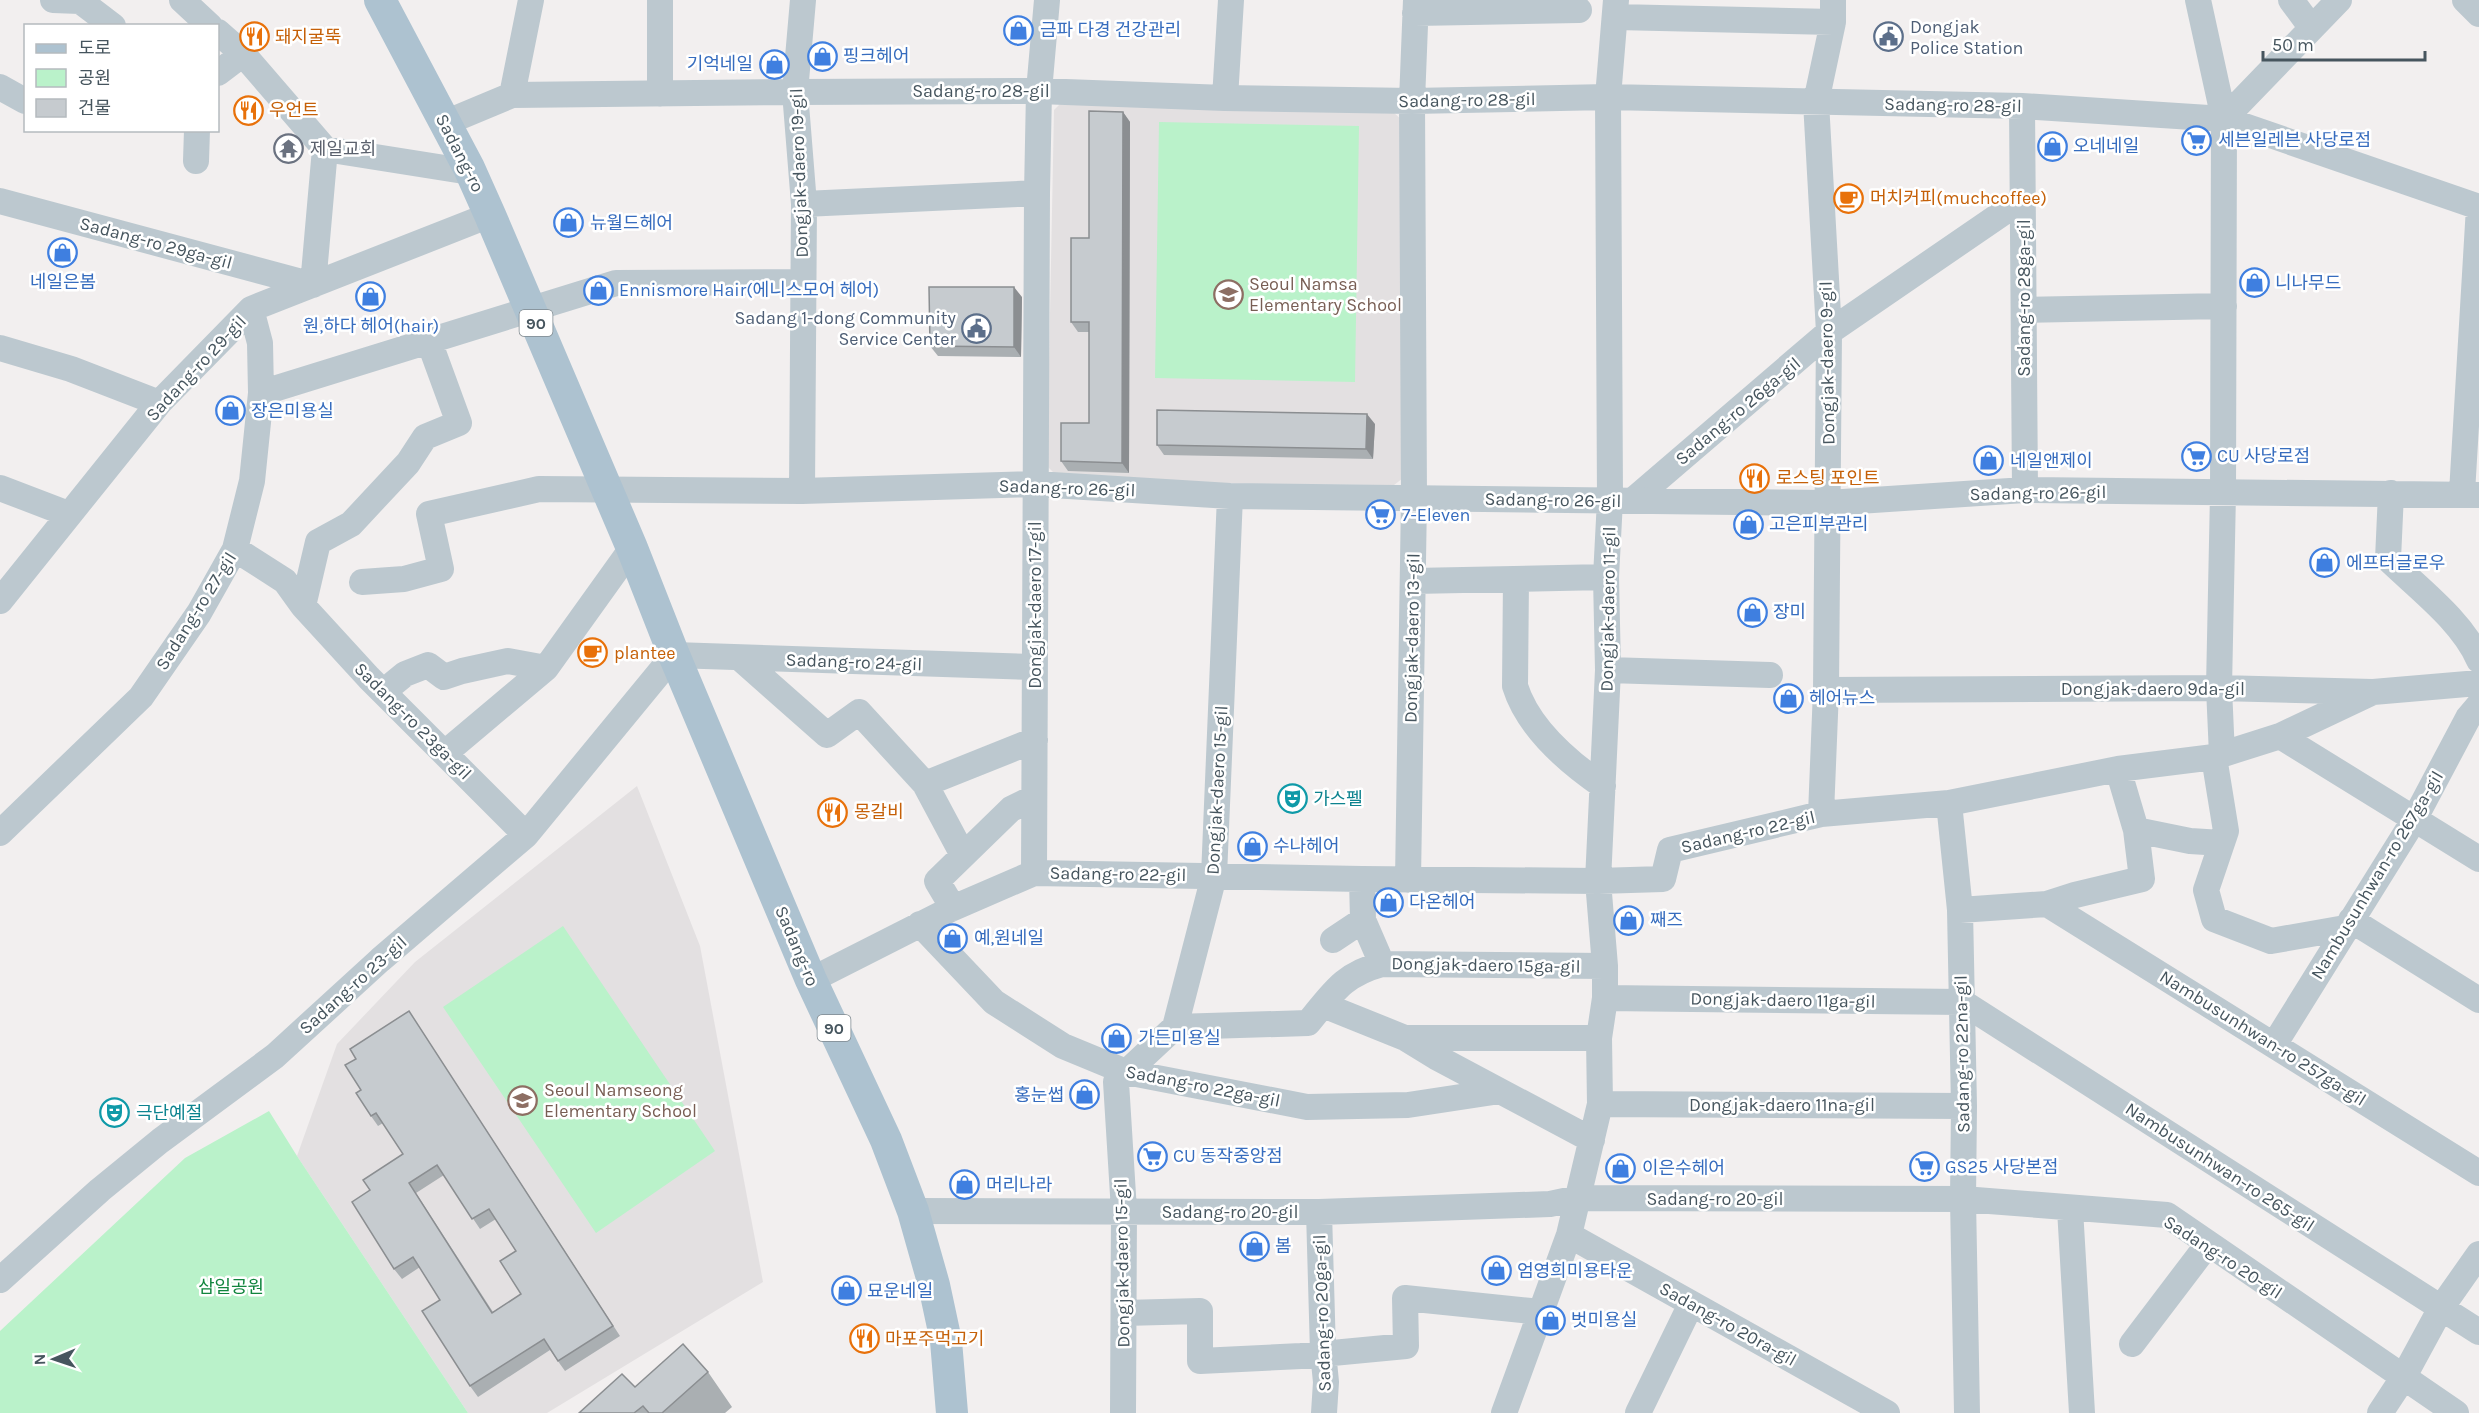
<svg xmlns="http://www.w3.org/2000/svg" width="2479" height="1413" viewBox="0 0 2479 1413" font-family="Karla,'Noto Sans KR',sans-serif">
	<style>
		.education { fill: #e3e0e1 }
		.green { fill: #baf2ca }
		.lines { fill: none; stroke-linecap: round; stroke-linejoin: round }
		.minor { stroke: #bcc8cf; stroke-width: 26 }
		.major { stroke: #adc2d0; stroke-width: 32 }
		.wall { fill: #aaafb2; fill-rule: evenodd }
		.shaded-wall { fill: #8b8e91 }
		.building { fill: #c6cbcf; stroke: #8b8e91; stroke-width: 1.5; fill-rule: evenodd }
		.labels { text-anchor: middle; stroke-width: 5; stroke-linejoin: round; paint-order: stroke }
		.shield { fill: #fff; stroke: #7e888e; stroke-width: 1.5 }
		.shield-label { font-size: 16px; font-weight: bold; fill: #46555e }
		.service-label { font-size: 18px; fill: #4e5e75; stroke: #fff; text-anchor: start }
		.shop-label { font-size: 18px; fill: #366cbe; stroke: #fff; text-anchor: start }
		.food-label { font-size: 18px; fill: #c56008; stroke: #fff; text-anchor: start }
		.street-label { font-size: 18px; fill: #46555e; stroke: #fff }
		.worship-label { font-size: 18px; fill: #5b616d; stroke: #fff; text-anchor: start }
		.education-label { font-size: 18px; fill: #785e54; stroke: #fff; text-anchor: start }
		.culture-label { font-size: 18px; fill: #0d838f; stroke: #fff; text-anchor: start }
		.park-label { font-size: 18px; fill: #11853e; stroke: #fff }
	</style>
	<rect width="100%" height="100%" fill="#f2efef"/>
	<path class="education" d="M1065 99 1392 111 1404 122 1407 475 1394 485 1245 484 1057 476 1047 466 1054 110Z
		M637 786 700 946 763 1282 547 1413H468L297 1156 337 1044 415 962Z"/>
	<path class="green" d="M1159 122 1359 126 1355 382 1155 378Z
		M563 926 715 1151 596 1233 443 1007Z
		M269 1111 297 1156 468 1413H0V1331L185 1158Z"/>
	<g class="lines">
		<path class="minor" d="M53 0 80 1 113 26
			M182 0 210 26
			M660 0V94
			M2198 0 2224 119 2223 493 2219 688 2222 755
			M2291 0 2311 27
			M2465 0 2479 14
			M1415 13 1579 10
			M1616 17 1833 22
			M218 73 243 54
			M0 87 25 101
			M512 95 531 0
			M1225 98 1231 0
			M2022 106 2025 490
			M2224 119 2339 0
			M445 123 512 95 795 92 1039 91 1225 98 1412 101 1608 97 2022 106 2224 119 2479 207
			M325 149 470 172
			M196 161 197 130
			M0 201 313 285 325 149 243 54 218 32
			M804 204 1037 193
			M2024 310 2224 306
			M0 348 71 369 159 403
			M261 393 616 283 802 282
			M0 488 68 514
			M802 491 804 204 795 92 803 0
			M2391 493 2388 559C2419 589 2462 621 2479 660
			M2462 493 2479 207
			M1632 501 1829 332 2023 199
			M235 549 285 581 303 606 369 678 526 835
			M1516 579 1515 686C1528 728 1568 762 1603 786
			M1413 581 1606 577
			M362 582 404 579 441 569 429 514 539 489 802 491 1036 484 1230 496 1828 503 2025 490 2479 495
			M0 601 159 403 251 309 490 215
			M303 606 318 542 351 524 408 463 425 437 459 423 429 341
			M741 659 827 735 859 712 925 784 963 855
			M1608 670 1770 675
			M1826 690 2219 688 2373 692 2479 683
			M383 692 405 674 428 665 444 677 462 671 508 661 546 668
			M2280 736 2479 859
			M445 753 546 668 632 548
			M2214 757 2226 831 2206 890 2214 919 2271 941 2345 928
			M925 784 1035 740
			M1949 803 1960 910 1964 1106 1963 1199 1967 1413
			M1821 814 1826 690 1829 332 1816 102 1833 22V0
			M2136 830 2190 841 2222 843
			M0 833 141 697 199 613 235 549 252 481 261 393 260 343 251 309
			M1034 873 1037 193 1039 91 1047 0
			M1408 880 1414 498 1412 101 1416 0
			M2047 904 2479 1173
			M953 908 937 881 1011 809 1033 798
			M1960 910 2047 904 2075 895 2142 879 2136 830 2118 769
			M1363 920 1382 964
			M2351 920 2479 1000
			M920 924 994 1002 1063 1046 1126 1072 1307 1107 1408 1105 1500 1091
			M1333 940 1363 920 1362 879
			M811 980 953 908 1034 873 1362 879 1598 881 1663 879 1670 850 1821 814 1949 803 2118 769 2214 757 2280 736 2373 692
			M1605 998 1962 1002 2479 1332
			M1323 1005 1405 1038 1436 1057 1592 1140
			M1175 1027 1308 1023C1333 993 1342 975 1382 964L1605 966
			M1405 1038H1599
			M2274 1045 2414 820 2468 718 2479 705
			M1600 1104 1964 1106
			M2070 1209 2082 1413
			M913 1211 1319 1212 1550 1204 1578 1198 1963 1199 2167 1215 2456 1413
			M1319 1212 1323 1352 1326 1382 1324 1413
			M1569 1235 1887 1413
			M0 1280 100 1190 160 1141 275 1056 380 960 526 835 674 655 1034 667
			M1124 1313 1200 1311V1361L1301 1356 1406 1346 1405 1298 1541 1312
			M2132 1344 2208 1244
			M1123 1413 1124 1211 1116 1082 1175 1027 1214 876 1230 496
			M1504 1413 1569 1235 1600 1104 1599 1038 1605 998V966L1598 881 1608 670 1606 577 1610 500 1608 97 1616 0
			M1638 1413 1691 1304
			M2380 1413 2403 1378 2441 1308 2479 1254"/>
		<path class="major" d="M380 0 469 168 490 215 632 548 674 655 811 980 886 1140 913 1211 934 1285 946 1341 952 1413"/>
	</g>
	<path class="wall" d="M1123 112 1130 122 1129 473 1068 471 1061 461 1089 423V332H1078L1071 322 1089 238Z
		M1022 297 1021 357 938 356 930 346Z
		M1375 424 1373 459 1164 455 1157 445Z
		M409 1011 620 1336 565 1371 550 1350 478 1397 470 1386 440 1300 420 1267 402 1279 394 1269 370 1190 403 1154 383 1123 378 1126 371 1116 361 1090 356 1059ZM444 1175 480 1229 496 1219 516 1251 521 1294 493 1312 416 1193Z
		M708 1372 732 1407 725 1413H579L635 1387Z"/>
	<path class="shaded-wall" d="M1123 112 1130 122 1129 473 1122 463Z
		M1014 287 1022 297 1021 357 1014 347Z
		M1367 414 1375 424 1373 459 1366 449Z"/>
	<path class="building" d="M1089 111 1123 112 1122 463 1061 461V423H1089V322H1071V238H1089Z
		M929 287H1014V347L930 346Z
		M1157 410 1367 414 1366 449 1157 445Z
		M409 1011 613 1326 558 1361 544 1339 470 1386 422 1311 440 1300 413 1257 394 1269 352 1202 370 1190 363 1180 403 1154 376 1113 371 1116 356 1093 361 1090 345 1065 356 1059 350 1049ZM437 1165 472 1219 489 1209 516 1251 500 1261 521 1294 492 1313 409 1183Z
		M683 1344 708 1372 662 1413H649L643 1406 634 1413H579L622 1374 635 1387Z"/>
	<defs>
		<symbol id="shop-ring" viewBox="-11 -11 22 22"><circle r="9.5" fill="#fff" stroke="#3f7fe0" stroke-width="1.5"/><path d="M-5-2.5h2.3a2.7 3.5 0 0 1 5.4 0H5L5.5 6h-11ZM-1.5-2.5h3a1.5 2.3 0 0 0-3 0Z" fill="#3f7fe0"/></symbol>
		<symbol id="restaurant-ring" viewBox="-11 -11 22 22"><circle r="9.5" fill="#fff" stroke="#e8710a" stroke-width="1.5"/><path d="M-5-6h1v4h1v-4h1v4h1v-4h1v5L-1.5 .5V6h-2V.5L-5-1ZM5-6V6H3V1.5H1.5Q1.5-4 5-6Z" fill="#e8710a"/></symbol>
		<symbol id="civic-ring" viewBox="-11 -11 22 22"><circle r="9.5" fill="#fff" stroke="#5c6f8a" stroke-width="1.5"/><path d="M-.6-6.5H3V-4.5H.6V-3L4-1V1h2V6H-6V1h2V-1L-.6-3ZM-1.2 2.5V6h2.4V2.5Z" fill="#5c6f8a"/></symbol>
		<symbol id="supermarket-ring" viewBox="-11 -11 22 22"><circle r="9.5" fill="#fff" stroke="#3f7fe0" stroke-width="1.5"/><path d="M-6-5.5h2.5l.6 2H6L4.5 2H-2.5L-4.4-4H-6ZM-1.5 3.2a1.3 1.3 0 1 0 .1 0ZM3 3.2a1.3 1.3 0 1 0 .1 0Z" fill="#3f7fe0"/></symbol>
		<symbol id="temple-ring" viewBox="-11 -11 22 22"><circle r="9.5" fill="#fff" stroke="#6b7280" stroke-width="1.5"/><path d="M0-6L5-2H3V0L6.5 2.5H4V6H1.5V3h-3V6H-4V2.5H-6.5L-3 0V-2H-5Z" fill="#6b7280"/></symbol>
		<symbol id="cafe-ring" viewBox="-11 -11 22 22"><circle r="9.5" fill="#fff" stroke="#e8710a" stroke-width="1.5"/><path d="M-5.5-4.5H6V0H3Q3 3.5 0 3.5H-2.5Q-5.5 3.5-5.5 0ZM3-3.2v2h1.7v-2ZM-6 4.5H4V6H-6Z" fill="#e8710a"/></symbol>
		<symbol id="school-ring" viewBox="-11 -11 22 22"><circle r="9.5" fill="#fff" stroke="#8d6e63" stroke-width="1.5"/><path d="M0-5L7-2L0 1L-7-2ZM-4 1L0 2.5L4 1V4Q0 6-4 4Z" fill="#8d6e63"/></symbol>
		<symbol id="theatre-ring" viewBox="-11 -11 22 22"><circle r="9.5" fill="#fff" stroke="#0f9aa8" stroke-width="1.5"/><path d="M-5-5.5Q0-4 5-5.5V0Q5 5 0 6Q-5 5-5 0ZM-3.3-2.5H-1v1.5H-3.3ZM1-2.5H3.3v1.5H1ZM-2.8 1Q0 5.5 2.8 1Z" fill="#0f9aa8"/></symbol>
	</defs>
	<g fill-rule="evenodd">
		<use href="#shop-ring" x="1002" y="14" width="33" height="33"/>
		<use href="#restaurant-ring" x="238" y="20" width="33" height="33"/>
		<use href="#civic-ring" x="1872" y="20" width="33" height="33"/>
		<use href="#shop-ring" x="806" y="40" width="33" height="33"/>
		<use href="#shop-ring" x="758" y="48" width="33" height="33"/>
		<use href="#restaurant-ring" x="232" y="94" width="33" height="33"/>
		<use href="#supermarket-ring" x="2180" y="124" width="33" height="33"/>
		<use href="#shop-ring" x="2036" y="130" width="33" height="33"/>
		<use href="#temple-ring" x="272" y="132" width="33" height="33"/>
		<use href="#cafe-ring" x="1832" y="182" width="33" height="33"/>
		<use href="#shop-ring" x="552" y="206" width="33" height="33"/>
		<use href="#shop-ring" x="46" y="236" width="33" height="33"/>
		<use href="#shop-ring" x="2238" y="266" width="33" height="33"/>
		<use href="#shop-ring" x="582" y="274" width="33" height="33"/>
		<use href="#school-ring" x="1212" y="278" width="33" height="33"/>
		<use href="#shop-ring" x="354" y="280" width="33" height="33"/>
		<use href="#civic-ring" x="960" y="312" width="33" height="33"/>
		<use href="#shop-ring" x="214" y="394" width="33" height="33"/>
		<use href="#supermarket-ring" x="2180" y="440" width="33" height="33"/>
		<use href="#shop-ring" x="1972" y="444" width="33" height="33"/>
		<use href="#restaurant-ring" x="1738" y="462" width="33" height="33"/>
		<use href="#supermarket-ring" x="1364" y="498" width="33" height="33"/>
		<use href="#shop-ring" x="1732" y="508" width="33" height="33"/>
		<use href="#shop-ring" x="2308" y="546" width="33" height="33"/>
		<use href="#shop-ring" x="1736" y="596" width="33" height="33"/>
		<use href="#cafe-ring" x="576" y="636" width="33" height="33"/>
		<use href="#shop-ring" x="1772" y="682" width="33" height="33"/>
		<use href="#theatre-ring" x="1276" y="782" width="33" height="33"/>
		<use href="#restaurant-ring" x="816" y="796" width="33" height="33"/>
		<use href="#shop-ring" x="1236" y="830" width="33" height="33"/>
		<use href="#shop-ring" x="1372" y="886" width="33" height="33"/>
		<use href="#shop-ring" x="1612" y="904" width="33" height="33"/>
		<use href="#shop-ring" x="936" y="922" width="33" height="33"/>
		<use href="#shop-ring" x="1100" y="1022" width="33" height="33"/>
		<use href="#shop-ring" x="1068" y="1078" width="33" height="33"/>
		<use href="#school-ring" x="506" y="1084" width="33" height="33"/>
		<use href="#theatre-ring" x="98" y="1096" width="33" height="33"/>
		<use href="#supermarket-ring" x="1136" y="1140" width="33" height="33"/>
		<use href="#supermarket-ring" x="1908" y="1150" width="33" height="33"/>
		<use href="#shop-ring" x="1604" y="1152" width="33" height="33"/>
		<use href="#shop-ring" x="948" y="1168" width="33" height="33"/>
		<use href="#shop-ring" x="1238" y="1230" width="33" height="33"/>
		<use href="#shop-ring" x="1480" y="1254" width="33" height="33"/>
		<use href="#shop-ring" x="830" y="1274" width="33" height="33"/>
		<use href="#shop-ring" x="1534" y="1304" width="33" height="33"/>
		<use href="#restaurant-ring" x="848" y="1322" width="33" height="33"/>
	</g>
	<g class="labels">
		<g class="shield">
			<rect x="519.5" y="310" width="33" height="26" rx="4.5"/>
			<rect x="817.5" y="1015" width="33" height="26" rx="4.5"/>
		</g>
		<g class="shield-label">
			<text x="536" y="329">90</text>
			<text x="834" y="1034">90</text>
		</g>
		<g class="service-label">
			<text x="1910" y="33">Dongjak<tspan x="1910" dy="21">Police Station</tspan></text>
			<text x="956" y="324" text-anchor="end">Sadang 1-dong Community<tspan x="956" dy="21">Service Center</tspan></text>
		</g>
		<g class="shop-label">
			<text x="1040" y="36">금파 다경 건강관리</text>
			<text x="843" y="62">핑크헤어</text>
			<text x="753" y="70" text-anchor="end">기억네일</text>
			<text x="2218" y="146">세븐일레븐 사당로점</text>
			<text x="2073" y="152">오네네일</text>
			<text x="590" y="229">뉴월드헤어</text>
			<text x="63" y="288" text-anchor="middle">네일은봄</text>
			<text x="2275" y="289">니나무드</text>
			<text x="619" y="296">Ennismore Hair(에니스모어 헤어)</text>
			<text x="371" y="332" text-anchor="middle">원,하다 헤어(hair)</text>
			<text x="251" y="417">장은미용실</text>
			<text x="2217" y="462">CU 사당로점</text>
			<text x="2010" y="467">네일앤제이</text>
			<text x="1402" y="521">7-Eleven</text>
			<text x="1769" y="530">고은피부관리</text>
			<text x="2346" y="569">에프터글로우</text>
			<text x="1773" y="618">장미</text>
			<text x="1809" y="704">헤어뉴스</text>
			<text x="1273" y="852">수나헤어</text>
			<text x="1409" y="908">다온헤어</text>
			<text x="1650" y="926">째즈</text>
			<text x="974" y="944">예,원네일</text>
			<text x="1138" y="1044">가든미용실</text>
			<text x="1064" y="1101" text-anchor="end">홍눈썹</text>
			<text x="1173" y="1162">CU 동작중앙점</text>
			<text x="1945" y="1173">GS25 사당본점</text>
			<text x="1642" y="1174">이은수헤어</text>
			<text x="986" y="1191">머리나라</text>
			<text x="1275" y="1252">봄</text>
			<text x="1517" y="1277">엄영희미용타운</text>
			<text x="867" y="1297">묘운네일</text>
			<text x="1571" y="1326">벗미용실</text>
		</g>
		<g class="food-label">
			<text x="275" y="43">돼지굴뚝</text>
			<text x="269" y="116">우언트</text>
			<text x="1870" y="204">머치커피(muchcoffee)</text>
			<text x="1776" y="484">로스팅 포인트</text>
			<text x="614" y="659">plantee</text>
			<text x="854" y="818">몽갈비</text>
			<text x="885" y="1345">마포주먹고기</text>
		</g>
		<g class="street-label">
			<text x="981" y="97">Sadang-ro 28-gil</text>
			<text transform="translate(1467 100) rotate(-1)" y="6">Sadang-ro 28-gil</text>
			<text transform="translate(1953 105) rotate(1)" y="6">Sadang-ro 28-gil</text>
			<text transform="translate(460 153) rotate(63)" y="6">Sadang-ro</text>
			<text transform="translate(799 173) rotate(-92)" y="6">Dongjak-daero 19-gil</text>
			<text transform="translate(156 243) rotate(15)" y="6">Sadang-ro 29ga-gil</text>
			<text transform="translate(2024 298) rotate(-90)" y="6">Sadang-ro 28ga-gil</text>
			<text transform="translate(1827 363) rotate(-91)" y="6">Dongjak-daero 9-gil</text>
			<text transform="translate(196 368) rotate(-47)" y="6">Sadang-ro 29-gil</text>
			<text transform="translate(1738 411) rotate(-40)" y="6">Sadang-ro 26ga-gil</text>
			<text transform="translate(1067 488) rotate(2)" y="6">Sadang-ro 26-gil</text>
			<text transform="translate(2038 493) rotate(-1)" y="6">Sadang-ro 26-gil</text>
			<text transform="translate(1553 500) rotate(1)" y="6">Sadang-ro 26-gil</text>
			<text transform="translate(1035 605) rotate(-90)" y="6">Dongjak-daero 17-gil</text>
			<text transform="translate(1608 609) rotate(-89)" y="6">Dongjak-daero 11-gil</text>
			<text transform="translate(196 611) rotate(-58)" y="6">Sadang-ro 27-gil</text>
			<text transform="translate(1412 638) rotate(-89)" y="6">Dongjak-daero 13-gil</text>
			<text transform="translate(854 662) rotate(2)" y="6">Sadang-ro 24-gil</text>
			<text x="2153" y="695">Dongjak-daero 9da-gil</text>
			<text transform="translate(413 721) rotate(45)" y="6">Sadang-ro 23ga-gil</text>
			<text transform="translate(1217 790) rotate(-87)" y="6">Dongjak-daero 15-gil</text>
			<text transform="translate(1748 832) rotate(-13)" y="6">Sadang-ro 22-gil</text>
			<text transform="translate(1118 874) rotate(1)" y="6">Sadang-ro 22-gil</text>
			<text transform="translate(2377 875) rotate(-59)" y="6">Nambusunhwan-ro 267ga-gil</text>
			<text transform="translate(797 946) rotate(67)" y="6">Sadang-ro</text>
			<text transform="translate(1486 965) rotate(1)" y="6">Dongjak-daero 15ga-gil</text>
			<text transform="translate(353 985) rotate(-42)" y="6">Sadang-ro 23-gil</text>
			<text transform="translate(1783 1000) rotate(1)" y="6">Dongjak-daero 11ga-gil</text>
			<text transform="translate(2263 1038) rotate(32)" y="6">Nambusunhwan-ro 257ga-gil</text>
			<text transform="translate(1962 1054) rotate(-91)" y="6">Sadang-ro 22na-gil</text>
			<text transform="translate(1203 1086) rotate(11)" y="6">Sadang-ro 22ga-gil</text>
			<text x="1782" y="1111">Dongjak-daero 11na-gil</text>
			<text transform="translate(2220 1167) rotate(33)" y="6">Nambusunhwan-ro 265-gil</text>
			<text x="1715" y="1205">Sadang-ro 20-gil</text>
			<text x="1230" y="1218">Sadang-ro 20-gil</text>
			<text transform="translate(2223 1257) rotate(33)" y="6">Sadang-ro 20-gil</text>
			<text transform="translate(1122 1263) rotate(-91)" y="6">Dongjak-daero 15-gil</text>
			<text transform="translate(1322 1313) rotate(-92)" y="6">Sadang-ro 20ga-gil</text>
			<text transform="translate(1728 1324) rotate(29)" y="6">Sadang-ro 20ra-gil</text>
		</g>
		<g class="worship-label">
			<text x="310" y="155">제일교회</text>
		</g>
		<g class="education-label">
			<text x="1249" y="290">Seoul Namsa<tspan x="1249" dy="21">Elementary School</tspan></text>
			<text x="544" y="1096">Seoul Namseong<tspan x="544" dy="21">Elementary School</tspan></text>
		</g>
		<g class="culture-label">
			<text x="1313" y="805">가스펠</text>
			<text x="136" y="1119">극단예절</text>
		</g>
		<g class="park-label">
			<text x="231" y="1293">삼일공원</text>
		</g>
	</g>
	<rect x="24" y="24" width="195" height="108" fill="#ffffff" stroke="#b5bbbf" stroke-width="1.5"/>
	<rect x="36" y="44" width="30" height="9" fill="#adc2d0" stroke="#b5bbbf" stroke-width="1.5"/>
	<text x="78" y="54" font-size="18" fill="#46555e">도로</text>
	<rect x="36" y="69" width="30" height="18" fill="#baf2ca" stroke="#b5bbbf" stroke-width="1.5"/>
	<text x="78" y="84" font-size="18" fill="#46555e">공원</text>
	<rect x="36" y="99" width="30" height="18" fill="#c6cbcf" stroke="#b5bbbf" stroke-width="1.5"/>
	<text x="78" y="114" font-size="18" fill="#46555e">건물</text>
	<g transform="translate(54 1359) rotate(268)" stroke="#ffffff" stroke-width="4.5" paint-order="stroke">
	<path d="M0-4.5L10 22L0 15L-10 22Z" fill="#46555e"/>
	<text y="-9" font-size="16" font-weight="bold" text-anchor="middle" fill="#46555e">N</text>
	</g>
	<path d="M2263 51v9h162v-9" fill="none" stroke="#46555e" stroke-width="3"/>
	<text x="2272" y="51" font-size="18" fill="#46555e" stroke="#ffffff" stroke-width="4.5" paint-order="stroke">50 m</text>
</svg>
